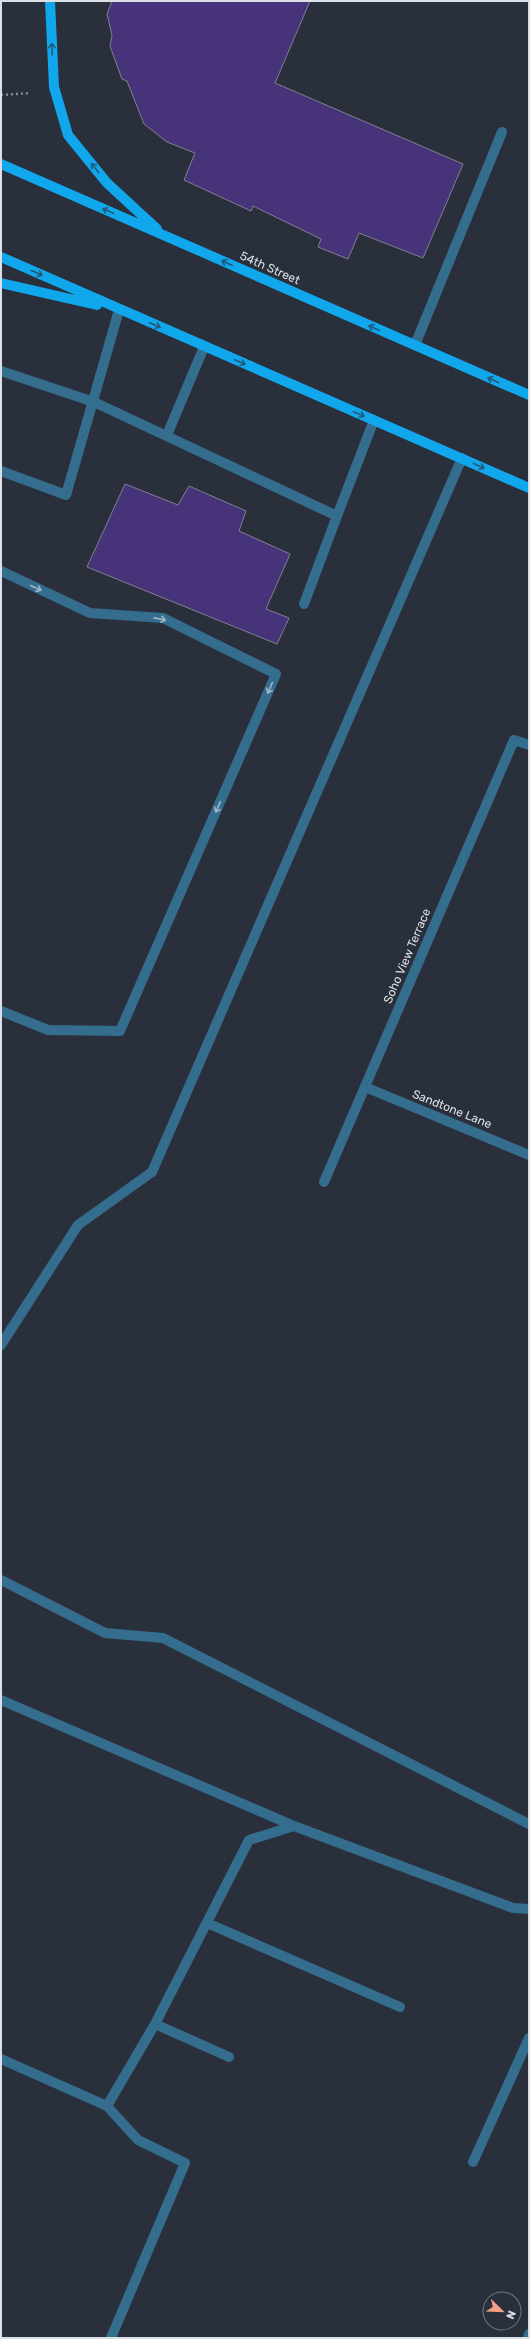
<svg xmlns="http://www.w3.org/2000/svg" width="530" height="2339" viewBox="0 0 530 2339" font-family="Rubik,sans-serif">
	<style>
		.building { fill: #463379; stroke: #82808f }
		.lines { fill: none; stroke-linecap: round; stroke-linejoin: round }
		.path { stroke: #858a93; stroke-width: 2.5; stroke-dasharray: 2 3; stroke-linecap: butt }
		.lane { stroke: #356d8e; stroke-width: 10 }
		.street { stroke: #356d8e; stroke-width: 10 }
		.primary { stroke: #10a7ec; stroke-width: 10 }
		.oneway { stroke: #215a79 }
		.oneway2 { stroke: #a1b7c7 }
		.labels { text-anchor: middle; stroke-width: 3; stroke-linejoin: round; paint-order: stroke }
		.street-label { font-size: 12px; fill: #dbdfe6; stroke: #2a303b }
	</style>
	<rect width="100%" height="100%" fill="#2a303b"/>
	<path class="building" d="M112 1H310L275 83 463 164 423 258 359 233 348 259 318 247 321 239 253 206 251 211 184 180 195 153 167 142 144 124 127 81 122 79 110 46 112 35 107 14Z
		M125 484 178 505 189 486 246 511 239 531 290 554 266 609 289 618 277 644 87 567Z"/>
	<g class="lines">
		<path class="path" d="M1 95 30 93"/>
		<path class="lane" d="M415 345 502 132
			M1 371 94 402 337 516 374 420
			M167 435 204 347
			M1 471 66 495 119 310
			M1 571 90 613 163 618 276 674 120 1031 48 1030 1 1011
			M304 604 337 516
			M1 1345 78 1225 152 1172
			M1 1580 105 1633 163 1638 529 1824
			M1 1700 294 1826
			M207 1923 400 2007
			M155 2024 229 2057
			M1 2059 107 2106 155 2024 249 1840 294 1826 513 1908 529 1909
			M107 2106 138 2140 185 2163 111 2338
			M473 2162 529 2038
			M528 2338 529 2334"/>
		<path class="street" d="M365 1087 529 1155
			M152 1172 462 458
			M324 1182 514 740 529 745"/>
		<path class="primary" d="M50 1 54 87 68 135 107 183 157 229
			M1 164 529 395
			M1 257 529 488
			M1 283 97 305"/>
	</g>
	<defs><path id="oneway-shaft" d="M-6 0H5M1.5-3L5.5 0L1.5 3" fill="none" stroke-width="1.6" stroke-linecap="round" stroke-linejoin="round"/></defs>
	<g class="oneway">
		<use href="#oneway-shaft" transform="translate(52 49) rotate(-93)"/>
		<use href="#oneway-shaft" transform="translate(95 168) rotate(-129)"/>
		<use href="#oneway-shaft" transform="translate(108 211) rotate(-157)"/>
		<use href="#oneway-shaft" transform="translate(227 263) rotate(-156)"/>
		<use href="#oneway-shaft" transform="translate(37 273) rotate(24)"/>
		<use href="#oneway-shaft" transform="translate(155 325) rotate(23)"/>
		<use href="#oneway-shaft" transform="translate(374 328) rotate(-156)"/>
		<use href="#oneway-shaft" transform="translate(240 362) rotate(23)"/>
		<use href="#oneway-shaft" transform="translate(493 380) rotate(-156)"/>
		<use href="#oneway-shaft" transform="translate(359 414) rotate(23)"/>
		<use href="#oneway-shaft" transform="translate(479 466) rotate(24)"/>
	</g>
	<g class="oneway2">
		<use href="#oneway-shaft" transform="translate(36 588) rotate(25)"/>
		<use href="#oneway-shaft" transform="translate(160 619) rotate(11)"/>
		<use href="#oneway-shaft" transform="translate(270 688) rotate(114)"/>
		<use href="#oneway-shaft" transform="translate(218 807) rotate(114)"/>
	</g>
	<g class="labels">
		<g class="street-label">
			<text transform="translate(270 268) rotate(24)" y="4">54th Street</text>
			<text transform="translate(407 956) rotate(-67)" y="4">Soho View Terrace</text>
			<text transform="translate(452 1109) rotate(22)" y="4">Sandtone Lane</text>
		</g>
	</g>
	<rect width="530" height="2339" fill="none" stroke="#dbdfe6" stroke-width="4"/>
	<g transform="translate(502 2311) rotate(113)"><circle r="19" fill="#2a303b" stroke="#71767f"/>
	<path d="M0-3L7 15L0 10L-7 15Z" fill="#f2a07f"/>
	<text y="-6" font-size="11" font-weight="bold" text-anchor="middle" fill="#dbdfe6">N</text>
	</g>
</svg>
